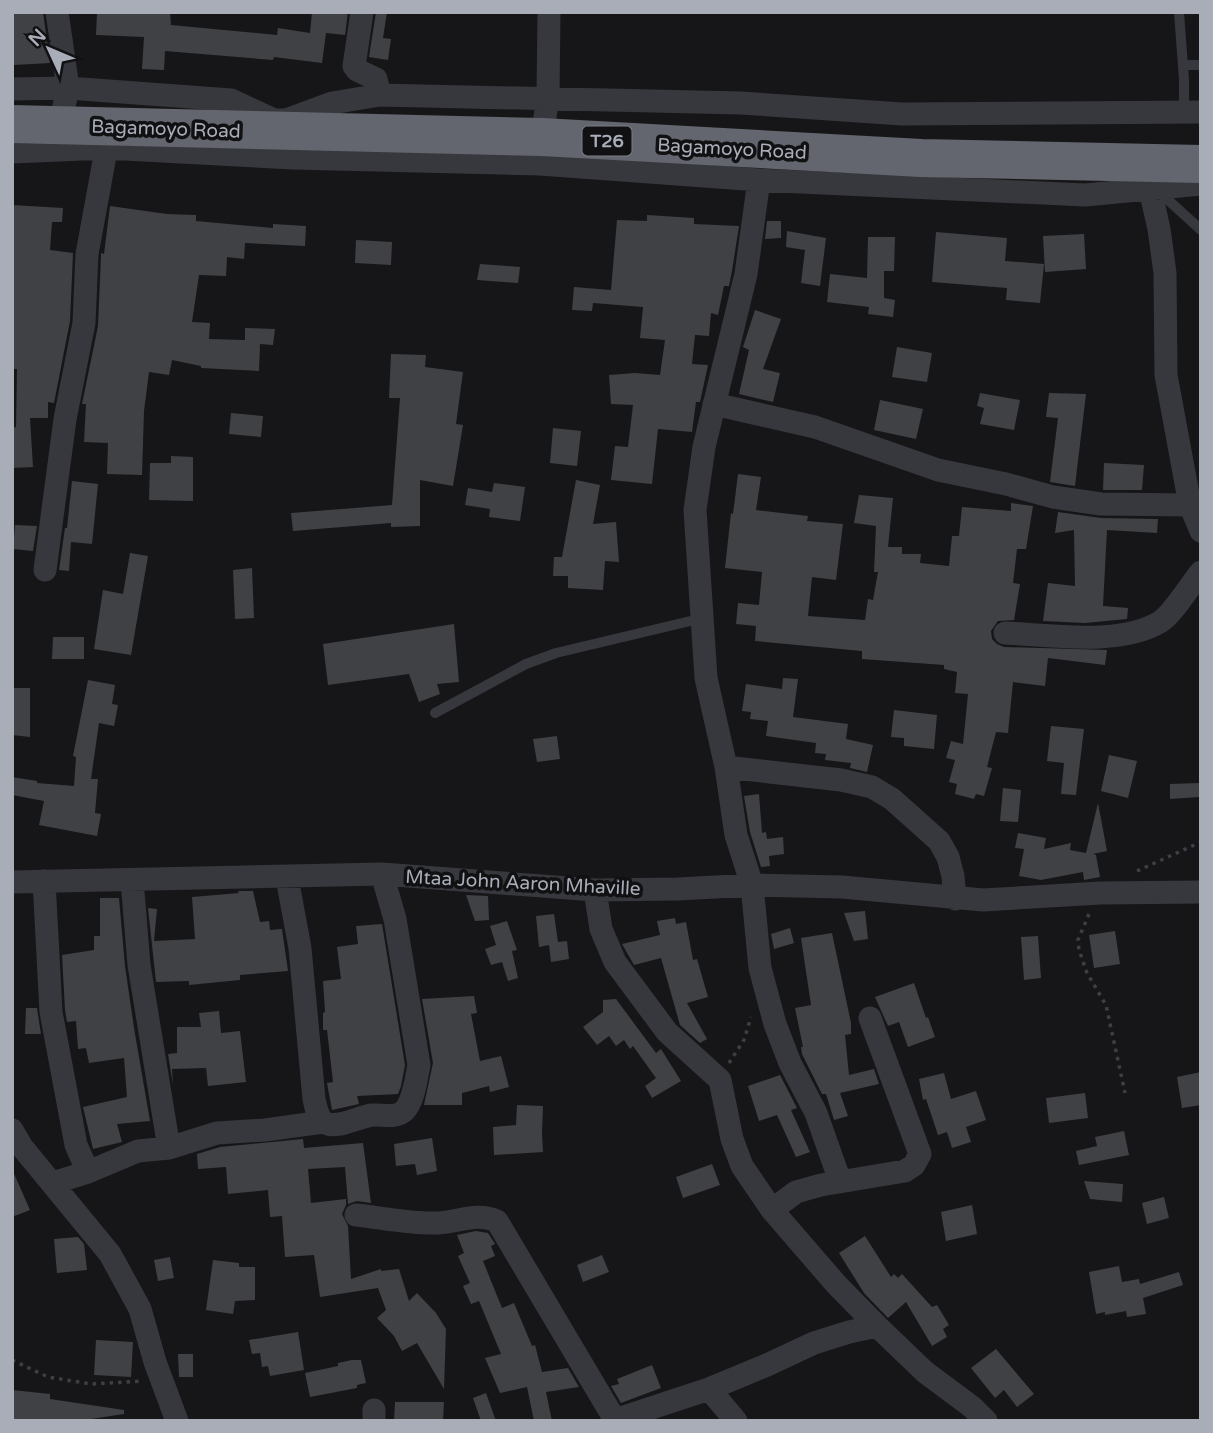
<svg xmlns="http://www.w3.org/2000/svg" width="1213" height="1433" viewBox="0 0 1213 1433" font-family="'Varela Round',sans-serif">
	<style>
		.building { fill: #404145 }
		.lines { fill: none; stroke-linecap: round; stroke-linejoin: round }
		.path { stroke: #3d3f44; stroke-width: 3.5; stroke-dasharray: 3.5 5; stroke-linecap: butt }
		.lane { stroke: #37383d; stroke-width: 10 }
		.street { stroke: #37383d; stroke-width: 23 }
		.highway { stroke: #63666e; stroke-width: 38 }
		.labels { text-anchor: middle; stroke-width: 7; stroke-linejoin: round; paint-order: stroke }
		.shield { fill: #111113; stroke: #7b7e86; stroke-width: 2 }
		.shield-label { font-size: 18px; font-weight: bold; fill: #a8adb8 }
		.street-label { font-size: 19px; fill: #a8adb8; stroke: #111113 }
	</style>
	<rect width="100%" height="100%" fill="#161618"/>
	<path class="building" d="M13 12H43L50 63 14 65Z
		M97 12H170L171 25 277 35 278 28 310 33 312 12H348L345 35 326 33 322 63 274 57 273 60 165 51 164 70 142 69 144 37 96 35Z
		M376 12H387L383 38 391 39 388 60 369 57Z
		M12 205 63 208 62 222H52L50 250 73 253 70 321 54 403 48 402V418H30L33 467 12 468V428L16 427 17 369H12Z
		M110 206 167 214 196 215V221L273 228V224L306 226 305 246 245 243 244 259 227 257 226 276 199 275 192 322 210 323 209 339 245 340V328L275 329 273 345 260 344 259 371 201 368V366L172 360 169 375 149 372 144 411 142 475 107 474 108 443 84 442 86 404H82L98 326 101 256V253L104 254Z
		M647 215 694 218V224L739 226 732 271 729 286H724L718 315 711 313 709 336 695 335 692 364 708 365 700 402H696L692 432 658 429 652 484 611 480 615 446 628 447 633 405 611 404 609 375 635 373 660 375 665 340 640 338 643 307 593 303 592 311 572 310 574 287 611 290 617 220 647 221Z
		M767 221H781V238L765 239Z
		M787 231 826 238 820 286 801 283 805 250 786 247Z
		M936 232 1007 238 1005 261 1044 264 1040 303 1006 300 1007 288 932 282Z
		M1084 234 1086 269 1045 272 1043 236Z
		M868 237H895L894 271H884V298L895 300 893 317 868 314 869 307 827 302 830 274 867 278Z
		M356 240 392 242 391 265 355 263Z
		M480 264 520 267 518 283 477 280Z
		M755 310 781 319 763 369 780 373 773 402 739 394 749 350 743 347Z
		M897 347 932 353 927 382 892 377Z
		M391 354 426 355 425 367 463 372 456 424 463 425 453 486 420 480V526L391 527V523L293 531 291 513 392 505 400 398H389Z
		M980 393 1020 400 1014 430 980 424 984 408 977 406Z
		M1049 393 1086 394 1075 486 1050 482 1058 418 1046 417Z
		M880 400 923 409 916 439 874 430Z
		M231 413 263 416 261 437 229 434Z
		M553 428 581 431 577 466 550 463Z
		M171 456 193 457V501L149 500 150 463H171Z
		M1104 463 1144 465 1142 490H1103Z
		M738 474 761 477 756 510 808 516 807 521 843 524 836 580 812 577 808 616 865 620 868 599 873 600 878 572H874L876 526 854 523 859 495 893 498 888 547H902V554H921L920 563 949 566 952 536H959L962 507 1011 511V503L1033 506 1026 549H1017L1013 583 1020 584 1014 620 998 621 991 631 992 639 997 644 1004 647 1107 650 1105 665 1048 658 1045 686 1013 682 1008 733 996 732 987 767 992 768 984 796 976 794 974 799 955 794 957 784 949 782 955 760 946 758 951 741 963 744 968 694 955 693 957 672 944 669V665L862 659V651L755 641 756 626 736 624 738 603 759 605 762 572 725 568 731 513 733 514Z
		M576 480 600 485 593 524 616 522 619 562 605 561 603 590 568 588V576H553L554 557H562Z
		M72 481 98 484 92 544 71 542 69 571 59 570 65 528H67Z
		M494 483 525 487 520 521 489 517 490 509 465 505 468 488 492 492Z
		M1058 512 1101 518 1158 519 1157 533 1107 530 1103 606 1128 608 1127 619 1085 623 1043 621 1048 583 1075 586 1074 530 1055 533Z
		M15 525 37 526 33 551 13 549Z
		M130 553 148 556 131 655 94 649 103 590 123 594Z
		M252 568 254 618 235 619 233 570Z
		M454 624 459 682 437 684 440 694 419 702 409 674 328 685 323 644Z
		M53 637H84V659H52Z
		M783 678 798 679 793 717 848 724 846 739 873 745 867 772 850 768 851 763 825 760 826 754 815 753 816 743 766 736 768 721 750 719 751 712 742 711 746 684 782 689Z
		M88 680 115 685 112 704 118 705 114 726 99 723 91 779H98L95 813 101 814 97 836 39 825 44 801 12 795V777L37 781V783L74 786 76 757 73 756Z
		M12 688H30V737L12 735Z
		M894 710 937 715 934 749 904 746V738L891 737Z
		M1051 726 1084 729 1076 795 1061 794 1064 763 1047 761Z
		M557 736 560 759 537 762 533 739Z
		M1109 755 1137 761 1128 798 1101 791Z
		M1199 783V797L1170 799V784Z
		M1003 788 1021 790 1018 822 1000 821Z
		M759 794 762 833 766 832 767 839 783 837 784 854 769 856 770 866 761 867 750 832 744 796Z
		M1098 803 1107 851 1093 854 1096 855 1100 877 1084 880 1083 872 1041 880 1019 876 1024 849 1015 848 1018 833 1046 838 1044 849 1071 843 1070 850 1086 853Z
		M238 891H253L260 922 269 921 270 930 282 929 288 971 240 975V980L189 985V981L156 982 148 908 157 909 154 941 195 939 192 897 239 893Z
		M466 895 488 896 489 920 475 921Z
		M100 898H119L125 966 134 1028 150 1121 117 1124 122 1142 93 1149 83 1107 127 1097 124 1058 89 1063 86 1048 78 1049 76 1021 67 1022 65 1010 62 955 94 950V936H100Z
		M865 911 868 939 854 941 844 913Z
		M554 914 558 942 567 941 569 959 551 962 549 945 539 947 536 916Z
		M675 918 676 924 686 922 693 960 697 959 708 997 687 1003 707 1039 700 1043 680 1025 661 958 634 965 622 944 660 935 657 921Z
		M507 921 517 950 512 951 518 978 508 981 502 962 491 965 485 949 496 945 490 926Z
		M382 924 405 1065 401 1086 398 1094 357 1096 359 1104 332 1110 327 1083 333 1082 327 1030H323V1013L325 1012 323 981 341 979 337 947 358 944 356 926Z
		M790 928 794 943 774 949 771 934Z
		M1115 931 1120 964 1094 968 1089 935Z
		M832 933 851 1023V1034L845 1035 849 1075 874 1069 879 1084 840 1093 848 1116 834 1120 826 1094H822L802 1054 801 1047H803L795 1008 811 1005 801 938Z
		M1038 936 1041 978 1024 980 1021 937Z
		M914 983 926 1018 928 1017 935 1037 908 1047 899 1022 888 1026 875 997Z
		M474 996 477 1013 471 1014 480 1061 501 1056 509 1087 490 1092 489 1086 462 1093V1105H424L433 1063 422 999Z
		M616 999 656 1053 661 1049 681 1081 652 1098 645 1086 656 1078 633 1046 630 1049 624 1040 616 1046 609 1036 597 1045 583 1027 603 1012V1000Z
		M26 1008H37L41 1034H25Z
		M219 1011 221 1033 240 1031 246 1082 208 1086 206 1068 172 1069 173 1085 168 1054 177 1053V1027H201L199 1013Z
		M1201 1072V1105L1182 1108 1177 1077Z
		M944 1073 951 1099 976 1091 986 1120 966 1127 971 1142 952 1148 947 1132 938 1135 926 1099 923 1100 919 1079Z
		M780 1075 797 1108 791 1110 810 1152 796 1157 777 1115 759 1121 748 1086Z
		M1085 1093 1088 1118 1049 1123 1046 1098Z
		M517 1105 543 1106 542 1134 543 1152 494 1155 493 1127 516 1125Z
		M1124 1131 1129 1155 1079 1165 1076 1151 1097 1146 1095 1137Z
		M432 1138 437 1171 417 1175 415 1164 396 1166 394 1144Z
		M303 1139 304 1148 363 1143 371 1203 357 1201 348 1204 345 1167 308 1169 311 1203 346 1199V1205L342 1214 348 1226 351 1279 381 1269V1271L399 1269 409 1301 417 1293 436 1313 446 1329 444 1389 417 1343 402 1351 394 1336 377 1318 386 1310 378 1288 320 1297 314 1255 285 1257 282 1216 270 1217 268 1190 228 1194 226 1167 198 1169 197 1154 220 1147Z
		M712 1164 720 1185 683 1198 676 1177Z
		M12 1169 30 1210 12 1217Z
		M1084 1181 1123 1184 1122 1202 1090 1199Z
		M1164 1197 1169 1218 1147 1224 1142 1203Z
		M972 1205 977 1234 946 1241 941 1212Z
		M476 1231 488 1233 495 1244 491 1246 495 1256 483 1261 502 1308 514 1303 532 1346 535 1345 542 1372 568 1368 579 1387 546 1392 552 1421H534L527 1387 500 1393 485 1358 501 1354 479 1301 471 1304 463 1286 470 1283 458 1256 464 1253 457 1235Z
		M865 1236 891 1277 894 1274 898 1278 902 1274 932 1307 937 1305 949 1325 943 1329 947 1337 932 1346 906 1302 888 1318 864 1293 839 1253Z
		M78 1237 84 1244 87 1270 57 1273 54 1239Z
		M602 1255 609 1272 583 1282 577 1265Z
		M170 1257 174 1278 158 1281 154 1260Z
		M213 1260 239 1263V1267H255V1300L235 1301 233 1314 206 1310Z
		M1119 1266 1122 1282 1139 1279 1140 1284 1179 1272 1183 1285 1143 1298 1146 1314 1127 1317 1126 1311 1105 1315V1312L1096 1314 1089 1272Z
		M298 1332 304 1370 270 1376 268 1366 262 1367 260 1353 252 1354 249 1340Z
		M96 1340 133 1342 131 1377 94 1375Z
		M996 1349 1034 1394 1017 1407 1004 1390 995 1398 971 1368Z
		M178 1354H193V1377H179Z
		M352 1360H361L366 1383 357 1385V1388L310 1397 305 1373 338 1366V1363Z
		M652 1365 661 1388 621 1403 611 1386 619 1384 617 1379Z
		M12 1390 50 1394V1399L124 1410V1414L91 1419 90 1421H13Z
		M486 1393 496 1421H481L473 1398Z
		M395 1402H444L443 1421H394Z"/>
	<g class="lines">
		<path class="path" d="M1137 871 1201 842
			M1089 914 1078 940 1079 950 1087 973 1106 1005 1125 1093
			M729 1063 744 1040 751 1017
			M12 1360 48 1377 91 1384 142 1381"/>
		<path class="lane" d="M1179 12 1184 80V113
			M1183 65H1201
			M1156 189 1201 230
			M435 713 526 664 556 653 703 618"/>
		<path class="street" d="M57 12 68 88 60 125
			M362 12 354 66 357 70 376 79 380 95
			M12 89 68 88 231 100 274 120H286L332 103 380 95 741 103 902 114 1201 112
			M542 137 548 97 549 12
			M12 152 106 148 293 158 540 164 759 180 1085 195 1201 184
			M759 180 746 274 704 447 695 510 706 678 726 767 736 835 752 885 760 968 775 1024 790 1063 816 1113 840 1181
			M1150 189 1159 229 1165 273 1166 375 1190 505 1201 531
			M714 404 815 427 938 470 1006 484 1053 497 1101 504 1190 505
			M45 570 65 419 84 323 87 254 109 134
			M1005 633C1051 635 1120 646 1160 622 1173 614 1190 585 1201 572
			M726 767 841 780 872 787 892 799 939 841 948 857 953 876 955 899
			M287 878 300 948 314 1099C316 1107 317 1118 325 1123 338 1129 358 1117 372 1115 383 1114 395 1119 404 1111 414 1101 416 1079 419 1065L395 919 382 874
			M132 880 139 965 169 1148
			M44 881 51 1012 76 1145 88 1172
			M12 882 382 874 595 890 678 889 752 885 842 887 983 900 1100 893 1201 892
			M595 890 601 929 615 962 667 1032 720 1080 732 1139 742 1166 772 1210 836 1284 877 1326 925 1372 972 1407 986 1421
			M12 1130 22 1147 110 1254 140 1309 155 1362 177 1421
			M53 1183 88 1172 138 1151 169 1148 217 1133 265 1130 323 1122
			M772 1210 796 1192 821 1185 905 1171 914 1165 920 1154 870 1018
			M356 1215C384 1218 410 1224 438 1223 459 1222 477 1212 497 1221L615 1420
			M709 1389 736 1421
			M374 1421V1410
			M612 1421 709 1389 767 1365 814 1343 849 1332 877 1326"/>
		<path class="highway" d="M12 124 542 137 921 158 1201 164"/>
	</g>
	<g class="labels">
		<rect class="shield" x="582.5" y="126.5" width="49" height="29" rx="5"/>
		<g class="shield-label">
			<text x="607" y="147">T26</text>
		</g>
		<g class="street-label">
			<text transform="translate(166 128) rotate(2)" y="7">Bagamoyo Road</text>
			<text transform="translate(732 148) rotate(3)" y="7">Bagamoyo Road</text>
			<text transform="translate(523 882) rotate(3)" y="7">Mtaa John Aaron Mhaville</text>
		</g>
	</g>
	<rect width="1213" height="1433" fill="none" stroke="#a8adb8" stroke-width="28"/>
	<g transform="translate(49 49) rotate(314)" stroke="#111113" stroke-width="5" paint-order="stroke">
	<path d="M0-5L12 26L0 18L-12 26Z" fill="#a8adb8"/>
	<text y="-10" font-size="19" font-weight="bold" text-anchor="middle" fill="#a8adb8">N</text>
	</g>
</svg>
